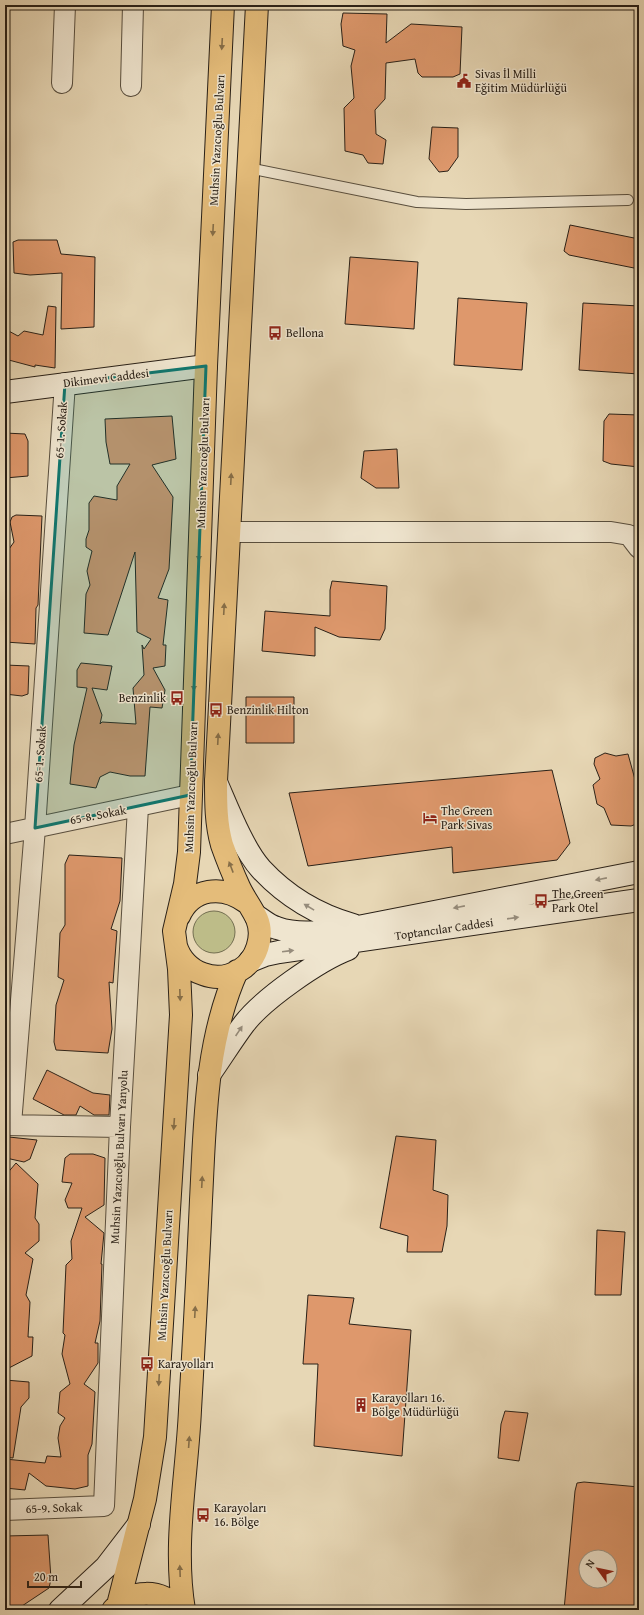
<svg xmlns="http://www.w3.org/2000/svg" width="644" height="1615" viewBox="0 0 644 1615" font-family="'Gentium Book Plus',serif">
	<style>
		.green { fill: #bdbc88; stroke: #736e50 }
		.building { fill: #de986c; stroke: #292017; fill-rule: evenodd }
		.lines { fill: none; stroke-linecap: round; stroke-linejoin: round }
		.lane-casing { stroke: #584e3e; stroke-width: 12 }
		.street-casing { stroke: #584e3e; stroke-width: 22 }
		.secondary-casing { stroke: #292017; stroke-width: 24 }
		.primary-casing { stroke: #292017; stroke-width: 24 }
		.lane { stroke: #efe5cf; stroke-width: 10 }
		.street { stroke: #efe5cf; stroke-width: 20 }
		.secondary { stroke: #efe5cf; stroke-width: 22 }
		.primary { stroke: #e4bc7a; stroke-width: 22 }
		.oneway { fill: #866e48 }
		.oneway2 { fill: #968c7c }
		.marked { fill: #0f766e; fill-opacity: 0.2; stroke: #0f766e; stroke-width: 3; stroke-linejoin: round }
		.labels { text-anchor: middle; stroke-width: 3; stroke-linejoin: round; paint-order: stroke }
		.poi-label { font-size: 12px; fill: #292017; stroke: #efe5cf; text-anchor: start }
		.street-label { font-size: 12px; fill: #292017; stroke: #efe5cf }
	</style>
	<rect width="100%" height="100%" fill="#e7d7b5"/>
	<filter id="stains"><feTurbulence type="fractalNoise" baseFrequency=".005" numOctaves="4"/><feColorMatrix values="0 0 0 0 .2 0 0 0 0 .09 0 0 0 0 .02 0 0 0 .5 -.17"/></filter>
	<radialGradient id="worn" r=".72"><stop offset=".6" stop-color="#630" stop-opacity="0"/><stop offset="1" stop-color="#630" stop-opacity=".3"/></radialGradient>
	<path class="green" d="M193 932a21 21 0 1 1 42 0a21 21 0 1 1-42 0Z"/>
	<path class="building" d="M343 13 387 14 386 43 411 24 462 27 460 74 453 77H422L418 73 415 59 386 63 385 99 375 110 376 134 386 140 383 164 368 163 363 155 345 151 344 108 354 98 351 66 355 50 343 46 341 24Z
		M432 127 458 128V157L448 171 439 172 429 159Z
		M570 225 639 239V269L569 255 564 251Z
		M18 240H57L61 254 95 257 94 327 61 329 62 273 30 275 14 273 13 242Z
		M350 257 418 262 414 329 345 324Z
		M458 298 527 303 522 370 454 365Z
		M583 303 639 306V374L579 370Z
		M48 306 56 307 55 368 35 365V367L5 359V329L18 336 24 331 43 335Z
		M609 414 639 415V467L611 464 603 461 604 421Z
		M172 416 176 459 152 465 173 497 169 569 158 598 168 600 163 645H166L165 666 153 668 165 690 162 708 150 707 145 776H130L110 772 100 777 96 788 70 784 74 745 87 688 77 687V670L81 663 112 666 107 690 92 688 102 715 100 724 102 722 136 724 133 688 144 675 142 645 144 649 151 639 137 632 135 552 108 635 84 633 86 594 90 585 87 571 92 551 86 547V539L89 530V503L94 496 117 500V486L130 464H110L106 442 105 419Z
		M5 433 25 434 28 441V476L5 478Z
		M397 449 399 488H376L361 478 364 451Z
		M16 515 42 516 38 605 36 608 35 644 5 642 9 549 14 542 10 522 12 517Z
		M332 581 387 586 385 629 380 640 339 637 315 627V656L262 651 265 611 330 616V590Z
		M5 665 29 666 28 694 22 696 5 694Z
		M246 697H294V743H246Z
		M605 753 616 756 628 754 639 794V823L631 826 611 825 604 808 597 804 593 785 600 779 594 764 595 758Z
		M552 770 570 843 557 860 453 873 452 847 308 866 289 793Z
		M69 855 122 858 120 901 111 929 117 931 113 983 109 982 112 1029 108 1053 56 1050 54 1042 56 1005 64 980 58 977 60 933 65 925V864Z
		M47 1070 93 1093 110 1095 109 1115H94L80 1106 76 1115H64L33 1099Z
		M396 1136 436 1140 433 1190 448 1195 447 1226 442 1252H407L408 1236 380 1228Z
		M9 1137 37 1140 30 1159 24 1162 6 1158V1142Z
		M70 1154H93L105 1158 104 1205 85 1217 104 1233 101 1264H102L100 1321 95 1343H98V1363L84 1384 95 1392 92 1444 88 1455V1486L75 1489 46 1486 29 1473 25 1490 5 1488V1459L45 1463 47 1456 61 1457 58 1438 60 1426 65 1418 58 1413 60 1392 70 1384 62 1354 65 1335 63 1333 66 1265 72 1259 71 1241 82 1208H68L65 1200 72 1183 62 1182 65 1158Z
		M16 1163 38 1184 35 1218 39 1224V1241L25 1253 33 1259 26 1295 30 1302 28 1337H33L32 1356 5 1370V1176Z
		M597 1230 625 1232 621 1295H595Z
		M308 1295 354 1298 349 1324 411 1330 402 1456 314 1446 318 1364H303Z
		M5 1380 29 1382V1398L21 1407 13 1458 5 1457Z
		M505 1411 528 1413 519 1461 498 1458 501 1424Z
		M584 1482 639 1487V1610H564L575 1491 577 1483ZM586 1557H610V1581H586Z
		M48 1535 51 1579 49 1588 19 1608 5 1610V1536Z"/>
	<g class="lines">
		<defs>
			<path id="lane" d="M248 168 417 202 466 204 628 200"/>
			<path id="street" d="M62 83 65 5
				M131 86 133 5
				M229 532H611L629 535 639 548
				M5 834 190 795
				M11 1124 35 828 65 383
				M5 1125 120 1127
				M5 1510 104 1506 120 1127 138 807"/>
			<path id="secondary" d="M5 392 206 366
				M216 782C227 807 243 849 261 869 286 896 318 915 353 925
				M256 916C263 920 269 926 277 928 302 937 333 930 358 927L639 872
				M250 961 265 955 279 952 639 900
				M209 1075C221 1058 232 1040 244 1024 263 999 319 960 348 949
				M60 1610 106 1567 139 1524"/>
			<path id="primary" d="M179 916C192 887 223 885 246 902
				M176 946C180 959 190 970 203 974 216 979 229 977 240 970 257 960 264 936 257 919 252 908 244 898 239 887 233 874 227 859 222 845 216 824 216 803 216 781L257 5
				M118 1605 145 1499 155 1437 181 1015 179 969 174 931 185 884 189 852 206 366 223 5
				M113 1610C131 1589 161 1588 179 1610
				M184 1610C173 1544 187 1476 190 1410 194 1340 198 1270 201 1200 205 1124 205 1042 237 971"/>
		</defs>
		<use href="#lane" class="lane-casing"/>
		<use href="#street" class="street-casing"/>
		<use href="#secondary" class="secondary-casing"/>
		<use href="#primary" class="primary-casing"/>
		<use href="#lane" class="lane"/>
		<use href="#street" class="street"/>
		<use href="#secondary" class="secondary"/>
		<use href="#primary" class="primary"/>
	</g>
	<defs><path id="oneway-solid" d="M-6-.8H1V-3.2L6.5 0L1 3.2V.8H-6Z"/></defs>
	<g class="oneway">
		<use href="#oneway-solid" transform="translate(222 44) rotate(93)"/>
		<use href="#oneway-solid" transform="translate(213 230) rotate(93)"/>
		<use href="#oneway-solid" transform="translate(231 479) rotate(-87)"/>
		<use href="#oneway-solid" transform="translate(199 555) rotate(92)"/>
		<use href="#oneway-solid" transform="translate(224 609) rotate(-87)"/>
		<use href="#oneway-solid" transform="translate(194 685) rotate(92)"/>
		<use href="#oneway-solid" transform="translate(218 739) rotate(-87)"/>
		<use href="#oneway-solid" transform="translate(231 867) rotate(-111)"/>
		<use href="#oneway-solid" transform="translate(180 995) rotate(88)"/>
		<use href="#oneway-solid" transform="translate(174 1124) rotate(94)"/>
		<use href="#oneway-solid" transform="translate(202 1182) rotate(-87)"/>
		<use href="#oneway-solid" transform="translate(195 1312) rotate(-87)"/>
		<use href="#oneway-solid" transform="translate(159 1380) rotate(93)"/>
		<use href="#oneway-solid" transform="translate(189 1442) rotate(-86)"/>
		<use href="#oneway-solid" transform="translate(180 1571) rotate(-92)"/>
	</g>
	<g class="oneway2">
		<use href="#oneway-solid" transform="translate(601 879) rotate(169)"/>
		<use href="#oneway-solid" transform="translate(309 907) rotate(-149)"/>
		<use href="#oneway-solid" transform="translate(459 907) rotate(169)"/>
		<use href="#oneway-solid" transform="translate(513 918) rotate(-8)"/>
		<use href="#oneway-solid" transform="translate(288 951) rotate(-7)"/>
		<use href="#oneway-solid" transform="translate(239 1031) rotate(-56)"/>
	</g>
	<path class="marked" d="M206 366 190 795 35 828 65 383Z"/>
	<defs>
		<symbol id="civic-bare" viewBox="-9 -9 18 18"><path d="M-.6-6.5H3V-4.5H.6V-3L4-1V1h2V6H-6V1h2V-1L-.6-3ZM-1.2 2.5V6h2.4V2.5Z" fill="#8f2418" stroke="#efe5cf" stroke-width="2.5" paint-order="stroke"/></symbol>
		<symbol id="bus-bare" viewBox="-9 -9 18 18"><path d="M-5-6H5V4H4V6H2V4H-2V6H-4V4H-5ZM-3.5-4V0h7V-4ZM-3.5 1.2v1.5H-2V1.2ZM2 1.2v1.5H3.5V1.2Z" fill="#8f2418" stroke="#efe5cf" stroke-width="2.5" paint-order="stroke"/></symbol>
		<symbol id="hotel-bare" viewBox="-9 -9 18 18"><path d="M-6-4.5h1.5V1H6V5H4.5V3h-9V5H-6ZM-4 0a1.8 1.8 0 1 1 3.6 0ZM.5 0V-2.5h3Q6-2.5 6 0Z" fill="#8f2418" stroke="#efe5cf" stroke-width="2.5" paint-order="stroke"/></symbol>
		<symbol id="building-bare" viewBox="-9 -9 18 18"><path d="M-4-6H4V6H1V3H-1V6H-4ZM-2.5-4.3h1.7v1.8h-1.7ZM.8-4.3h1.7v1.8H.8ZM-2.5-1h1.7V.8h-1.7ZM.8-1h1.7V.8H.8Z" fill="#8f2418" stroke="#efe5cf" stroke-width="2.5" paint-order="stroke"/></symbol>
	</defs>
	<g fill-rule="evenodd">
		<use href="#civic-bare" x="454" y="71" width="20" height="20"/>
		<use href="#bus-bare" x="265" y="323" width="20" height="20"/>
		<use href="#bus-bare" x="167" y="688" width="20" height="20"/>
		<use href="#bus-bare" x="206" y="700" width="20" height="20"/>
		<use href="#hotel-bare" x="420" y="808" width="20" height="20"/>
		<use href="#bus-bare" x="531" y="891" width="20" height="20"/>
		<use href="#bus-bare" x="137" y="1354" width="20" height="20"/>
		<use href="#building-bare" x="351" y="1395" width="20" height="20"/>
		<use href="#bus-bare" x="193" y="1505" width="20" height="20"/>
	</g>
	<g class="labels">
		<g class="poi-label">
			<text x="475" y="78">Sivas İl Milli<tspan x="475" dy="14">Eğitim Müdürlüğü</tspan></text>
			<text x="286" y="337">Bellona</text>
			<text x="166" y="702" text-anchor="end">Benzinlik</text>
			<text x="227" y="714">Benzinlik Hilton</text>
			<text x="441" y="815">The Green<tspan x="441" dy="14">Park Sivas</tspan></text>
			<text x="552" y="898">The Green<tspan x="552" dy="14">Park Otel</tspan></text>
			<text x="158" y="1368">Karayolları</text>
			<text x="372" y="1402">Karayolları 16.<tspan x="372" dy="14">Bölge Müdürlüğü</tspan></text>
			<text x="214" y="1512">Karayoları<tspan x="214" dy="14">16. Bölge</tspan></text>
		</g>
		<g class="street-label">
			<text transform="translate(217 140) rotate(-87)" y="4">Muhsin Yazıcıoğlu Bulvarı</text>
			<text transform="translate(106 378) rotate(-7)" y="4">Dikimevi Caddesi</text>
			<text transform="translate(61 430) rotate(-86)" y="4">65-1. Sokak</text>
			<text transform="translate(203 463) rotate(-88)" y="4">Muhsin Yazıcıoğlu Bulvarı</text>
			<text transform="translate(40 754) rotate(-86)" y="4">65-1. Sokak</text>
			<text transform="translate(191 787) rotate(-88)" y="4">Muhsin Yazıcıoğlu Bulvarı</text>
			<text transform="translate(98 815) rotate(-11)" y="4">65-8. Sokak</text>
			<text transform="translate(444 929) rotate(-8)" y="4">Toptancılar Caddesi</text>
			<text transform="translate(119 1157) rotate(-87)" y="4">Muhsin Yazıcıoğlu Bulvarı Yanyolu</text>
			<text transform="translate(165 1275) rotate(-87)" y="4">Muhsin Yazıcıoğlu Bulvarı</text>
			<text transform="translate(54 1508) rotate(-2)" y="4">65-9. Sokak</text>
		</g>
	</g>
	<rect width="644" height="1615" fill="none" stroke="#e7d7b5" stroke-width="20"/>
	<rect x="6" y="6" width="632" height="1603" fill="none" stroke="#292017" stroke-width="2"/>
	<rect x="10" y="10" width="624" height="1595" fill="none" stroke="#292017"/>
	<g transform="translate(598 1569) rotate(303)"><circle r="19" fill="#efe5cf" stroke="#a09685"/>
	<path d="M0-3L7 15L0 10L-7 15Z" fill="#8f2418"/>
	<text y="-6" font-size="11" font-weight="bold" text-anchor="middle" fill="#292017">N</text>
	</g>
	<path d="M28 1581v6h53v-6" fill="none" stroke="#292017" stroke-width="2"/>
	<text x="34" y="1581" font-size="12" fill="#292017" stroke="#efe5cf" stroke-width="3" paint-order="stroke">20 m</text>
	<rect width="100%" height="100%" filter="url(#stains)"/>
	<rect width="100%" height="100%" fill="url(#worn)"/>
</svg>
